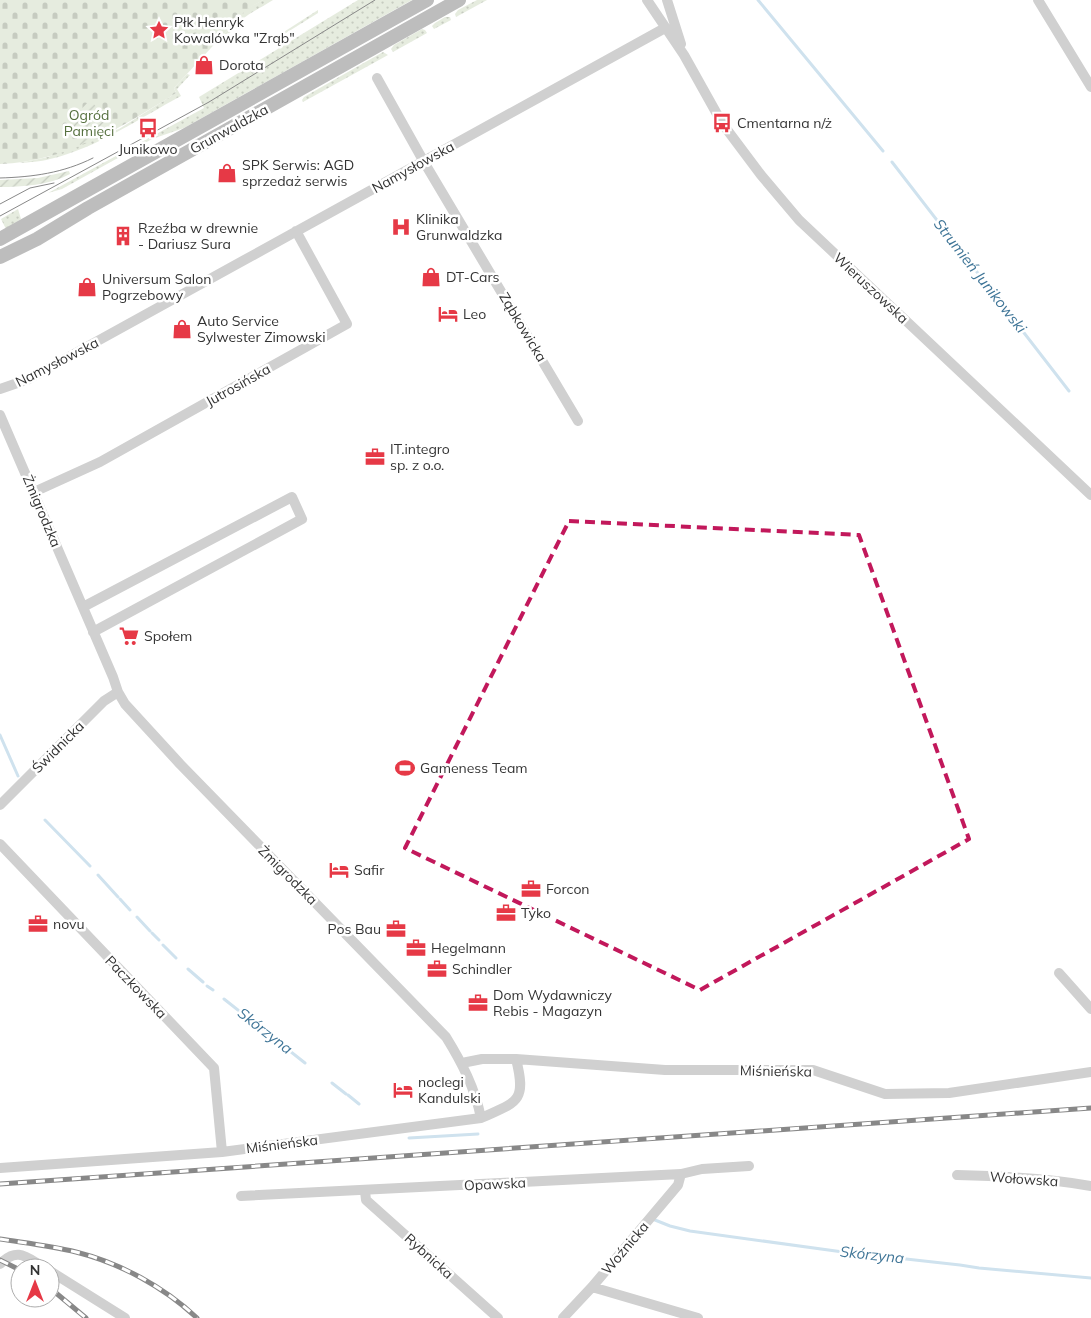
<svg xmlns="http://www.w3.org/2000/svg" width="1091" height="1318" viewBox="0 0 1091 1318" font-family="Mulish,sans-serif">
	<style>
		.grass { fill: url(#grass-dots) }
		.cemetery { fill: url(#cemetery-stones) }
		.garden { fill: url(#garden-furrows) }
		.lines { fill: none; stroke-linecap: round; stroke-linejoin: round }
		.stream { stroke: #cfe2ee; stroke-width: 3 }
		.street { stroke: #d0d0d0; stroke-width: 10 }
		.secondary { stroke: #bdbdbd; stroke-width: 14 }
		.tram { stroke: #888; stroke-width: 1 }
		.rail-casing { stroke: #888; stroke-width: 5 }
		.rail { stroke: #fff; stroke-width: 3; stroke-dasharray: 9; stroke-linecap: butt }
		.marked { fill: none; stroke: #c2185b; stroke-width: 4; stroke-dasharray: 10 6; stroke-linejoin: round }
		.labels { text-anchor: middle; stroke-width: 5; stroke-linejoin: round; paint-order: stroke }
		.poi-label { font-size: 14px; fill: #333; stroke: #fff; text-anchor: start }
		.park-label { font-size: 14px; fill: #56703f; stroke: #fff }
		.street-label { font-size: 14px; fill: #333; stroke: #fff }
		.water-label { font-size: 15px; font-style: italic; fill: #3f7597; stroke: #fff }
	</style>
	<defs>
		<pattern id="grass-dots" width="8" height="8" patternUnits="userSpaceOnUse" patternTransform="scale(1.25)"><rect width="8" height="8" fill="#e6ecdf"/><path d="M2 2h.1M6 6h.1" fill="none" stroke="#c6cbc0" stroke-width="1.8" stroke-linecap="round"/></pattern>
		<pattern id="cemetery-stones" width="16" height="16" patternUnits="userSpaceOnUse" patternTransform="scale(1.25)"><rect width="16" height="16" fill="#e6ecdf"/><path d="M2 7V4a2 2 0 0 1 4 0v3zM10 15v-3a2 2 0 0 1 4 0v3z" fill="#c6cbc0"/></pattern>
		<pattern id="garden-furrows" width="10" height="10" patternUnits="userSpaceOnUse" patternTransform="scale(1.25)"><rect width="10" height="10" fill="#e6ecdf"/><path d="M-1 1l2-2M0 10L10 0M9 11l2-2" fill="none" stroke="#c6cbc0"/></pattern>
	</defs>
	<rect width="100%" height="100%" fill="#fff"/>
	<path class="grass" d="M263 0H273C256 11 241 16 230 33L223 35 246 9Z
		M358 0H412L184 128 152 139 62 189 48 193 204 108 199 97Z
		M477 0H487L456 17 455 14 458 10Z
		M318 10V13L278 38 276 37Z
		M445 17H450L451 20 434 29 432 26 435 23Z
		M422 29 425 30 427 33 393 52 391 49 394 45Z
		M383 52 388 55 303 102 302 100 304 97Z
		M187 74 190 75 177 89 181 96C140 118 95 149 50 159 40 162 30 162 19 163L48 157 119 129 176 93 174 88Z
		M18 209 21 219 6 229 1 219Z"/>
	<path class="cemetery" d="M0 0H263L246 10 174 88 176 93C122 127 66 162 0 164Z"/>
	<path class="garden" d="M90 100 117 129 80 145 72 127V119Z
		M69 171 70 174C50 185 22 187 0 187V180L38 178Z"/>
	<g class="lines">
		<path class="stream" d="M758 0 883 151
			M892 162 1069 391
			M0 735 18 776
			M45 820 90 866
			M98 875 118 897
			M120 899 130 910
			M137 917 150 931
			M152 933 159 940
			M163 945 176 958
			M188 969 203 982
			M207 986 213 990
			M224 999 305 1063
			M332 1083 346 1094
			M348 1095 359 1104
			M409 1138 478 1134
			M655 1220 670 1226 690 1231 843 1252 960 1265 979 1268 1091 1278"/>
		<path class="street" d="M647 0 684 55 722 123 761 175 799 220 1091 495
			M667 0 681 44
			M1038 0 1091 87
			M377 78 424 162 578 421
			M0 389 29 379 54 365 665 28
			M0 415 113 677 118 692 125 704 180 764 446 1037C462 1063 475 1088 481 1118
			M34 492 100 462 347 324 296 231
			M83 607 292 497 302 519 93 632
			M0 805 104 701 118 692
			M0 844 214 1068 222 1152
			M1059 973 1091 1009
			M462 1063 482 1059H516L665 1070H813L885 1094 949 1093 1091 1072
			M0 1168 222 1152 481 1118C517 1102 527 1102 516 1059
			M957 1175C1002 1176 1047 1178 1091 1186
			M365 1191 366 1200 498 1318
			M241 1196 681 1174 702 1169 749 1166
			M0 1264C18 1246 27 1258 45 1268
			M50 1271 125 1318
			M592 1287 698 1318
			M563 1318 592 1287 678 1185 681 1174"/>
		<path class="secondary" d="M0 239 427 0
			M0 257 37 239 88 208 459 0"/>
		<path class="tram" d="M0 178C33 177 63 173 93 158
			M0 204 30 188 54 183
			M0 216 209 102 375 0"/>
		<defs>
			<path id="rail" d="M0 1184 1091 1108
				M0 1239C25 1243 51 1246 76 1252 120 1263 164 1287 197 1318
				M0 1260 20 1270
				M50 1288 86 1318"/>
		</defs>
		<use href="#rail" class="rail-casing"/>
		<use href="#rail" class="rail"/>
	</g>
	<path class="marked" d="M569 521 859 535 969 839 700 990 405 848Z"/>
	<defs>
		<symbol id="sight-bare" viewBox="-9 -9 18 18"><path d="M0-6L1.8-2.2L6-1.7L2.9 1.2L3.7 5.4L0 3.3L-3.7 5.4L-2.9 1.2L-6-1.7L-1.8-2.2Z" fill="#e63946" stroke="#fff" stroke-width="2.5" paint-order="stroke"/></symbol>
		<symbol id="shop-bare" viewBox="-9 -9 18 18"><path d="M-5-2.5h2.3a2.7 3.5 0 0 1 5.4 0H5L5.5 6h-11ZM-1.5-2.5h3a1.5 2.3 0 0 0-3 0Z" fill="#e63946" stroke="#fff" stroke-width="2.5" paint-order="stroke"/></symbol>
		<symbol id="bus-bare" viewBox="-9 -9 18 18"><path d="M-5-6H5V4H4V6H2V4H-2V6H-4V4H-5ZM-3.5-4V0h7V-4ZM-3.5 1.2v1.5H-2V1.2ZM2 1.2v1.5H3.5V1.2Z" fill="#e63946" stroke="#fff" stroke-width="2.5" paint-order="stroke"/></symbol>
		<symbol id="hospital-bare" viewBox="-9 -9 18 18"><path d="M-5-5h3v3.5h4V-5h3V5h-3V1.5h-4V5h-3Z" fill="#e63946" stroke="#fff" stroke-width="2.5" paint-order="stroke"/></symbol>
		<symbol id="building-bare" viewBox="-9 -9 18 18"><path d="M-4-6H4V6H1V3H-1V6H-4ZM-2.5-4.3h1.7v1.8h-1.7ZM.8-4.3h1.7v1.8H.8ZM-2.5-1h1.7V.8h-1.7ZM.8-1h1.7V.8H.8Z" fill="#e63946" stroke="#fff" stroke-width="2.5" paint-order="stroke"/></symbol>
		<symbol id="hotel-bare" viewBox="-9 -9 18 18"><path d="M-6-4.5h1.5V1H6V5H4.5V3h-9V5H-6ZM-4 0a1.8 1.8 0 1 1 3.6 0ZM.5 0V-2.5h3Q6-2.5 6 0Z" fill="#e63946" stroke="#fff" stroke-width="2.5" paint-order="stroke"/></symbol>
		<symbol id="office-bare" viewBox="-9 -9 18 18"><path d="M-6-3h4V-5.5h4V-3h4V5H-6ZM-1-4.5V-3h2v-1.5ZM-6 0V1H6V0Z" fill="#e63946" stroke="#fff" stroke-width="2.5" paint-order="stroke"/></symbol>
		<symbol id="supermarket-bare" viewBox="-9 -9 18 18"><path d="M-6-5.5h2.5l.6 2H6L4.5 2H-2.5L-4.4-4H-6ZM-1.5 3.2a1.3 1.3 0 1 0 .1 0ZM3 3.2a1.3 1.3 0 1 0 .1 0Z" fill="#e63946" stroke="#fff" stroke-width="2.5" paint-order="stroke"/></symbol>
		<symbol id="stadium-bare" viewBox="-9 -9 18 18"><path d="M0-5a6.5 5 0 1 0 0 10a6.5 5 0 1 0 0-10ZM-3.5-1.8h7v3.6h-7Z" fill="#e63946" stroke="#fff" stroke-width="2.5" paint-order="stroke"/></symbol>
	</defs>
	<g fill-rule="evenodd">
		<use href="#sight-bare" x="145" y="16" width="28" height="28"/>
		<use href="#shop-bare" x="190" y="51" width="28" height="28"/>
		<use href="#bus-bare" x="708" y="109" width="28" height="28"/>
		<use href="#bus-bare" x="134" y="114" width="28" height="28"/>
		<use href="#shop-bare" x="213" y="159" width="28" height="28"/>
		<use href="#hospital-bare" x="387" y="213" width="28" height="28"/>
		<use href="#building-bare" x="109" y="222" width="28" height="28"/>
		<use href="#shop-bare" x="417" y="263" width="28" height="28"/>
		<use href="#shop-bare" x="73" y="273" width="28" height="28"/>
		<use href="#hotel-bare" x="434" y="300" width="28" height="28"/>
		<use href="#shop-bare" x="168" y="315" width="28" height="28"/>
		<use href="#office-bare" x="361" y="443" width="28" height="28"/>
		<use href="#supermarket-bare" x="115" y="622" width="28" height="28"/>
		<use href="#stadium-bare" x="391" y="754" width="28" height="28"/>
		<use href="#hotel-bare" x="325" y="856" width="28" height="28"/>
		<use href="#office-bare" x="517" y="875" width="28" height="28"/>
		<use href="#office-bare" x="492" y="899" width="28" height="28"/>
		<use href="#office-bare" x="24" y="910" width="28" height="28"/>
		<use href="#office-bare" x="382" y="915" width="28" height="28"/>
		<use href="#office-bare" x="402" y="934" width="28" height="28"/>
		<use href="#office-bare" x="423" y="955" width="28" height="28"/>
		<use href="#office-bare" x="464" y="989" width="28" height="28"/>
		<use href="#hotel-bare" x="389" y="1076" width="28" height="28"/>
	</g>
	<g class="labels">
		<g class="poi-label">
			<text x="174" y="27">Płk Henryk<tspan x="174" dy="16">Kowalówka "Zrąb"</tspan></text>
			<text x="219" y="70">Dorota</text>
			<text x="737" y="128">Cmentarna n/ż</text>
			<text x="148" y="154" text-anchor="middle">Junikowo</text>
			<text x="242" y="170">SPK Serwis: AGD<tspan x="242" dy="16">sprzedaż serwis</tspan></text>
			<text x="416" y="224">Klinika<tspan x="416" dy="16">Grunwaldzka</tspan></text>
			<text x="138" y="233">Rzeźba w drewnie<tspan x="138" dy="16">- Dariusz Sura</tspan></text>
			<text x="446" y="282">DT-Cars</text>
			<text x="102" y="284">Universum Salon<tspan x="102" dy="16">Pogrzebowy</tspan></text>
			<text x="463" y="319">Leo</text>
			<text x="197" y="326">Auto Service<tspan x="197" dy="16">Sylwester Zimowski</tspan></text>
			<text x="390" y="454">IT.integro<tspan x="390" dy="16">sp. z o.o.</tspan></text>
			<text x="144" y="641">Społem</text>
			<text x="420" y="773">Gameness Team</text>
			<text x="354" y="875">Safir</text>
			<text x="546" y="894">Forcon</text>
			<text x="521" y="918">Tyko</text>
			<text x="53" y="929">novu</text>
			<text x="381" y="934" text-anchor="end">Pos Bau</text>
			<text x="431" y="953">Hegelmann</text>
			<text x="452" y="974">Schindler</text>
			<text x="493" y="1000">Dom Wydawniczy<tspan x="493" dy="16">Rebis - Magazyn</tspan></text>
			<text x="418" y="1087">noclegi<tspan x="418" dy="16">Kandulski</tspan></text>
		</g>
		<g class="park-label">
			<text x="89" y="120">Ogród<tspan x="89" dy="16">Pamięci</tspan></text>
		</g>
		<g class="street-label">
			<text transform="translate(229 129) rotate(-29)" y="5">Grunwaldzka</text>
			<text transform="translate(413 167) rotate(-29)" y="5">Namysłowska</text>
			<text transform="translate(871 288) rotate(43)" y="5">Wieruszowska</text>
			<text transform="translate(523 327) rotate(59)" y="5">Ząbkowicka</text>
			<text transform="translate(57 362) rotate(-27)" y="5">Namysłowska</text>
			<text transform="translate(238 385) rotate(-29)" y="5">Jutrosińska</text>
			<text transform="translate(42 511) rotate(67)" y="5">Żmigrodzka</text>
			<text transform="translate(58 747) rotate(-45)" y="5">Świdnicka</text>
			<text transform="translate(288 875) rotate(45)" y="5">Żmigrodzka</text>
			<text transform="translate(136 987) rotate(46)" y="5">Paczkowska</text>
			<text transform="translate(776 1071) rotate(1)" y="5">Miśnieńska</text>
			<text transform="translate(282 1144) rotate(-7)" y="5">Miśnieńska</text>
			<text transform="translate(1024 1179) rotate(4)" y="5">Wołowska</text>
			<text transform="translate(495 1184) rotate(-3)" y="5">Opawska</text>
			<text transform="translate(625 1248) rotate(-50)" y="5">Woźnicka</text>
			<text transform="translate(429 1256) rotate(42)" y="5">Rybnicka</text>
		</g>
		<g class="water-label">
			<text transform="translate(980 276) rotate(52)" y="5">Strumień Junikowski</text>
			<text transform="translate(265 1031) rotate(38)" y="5">Skórzyna</text>
			<text transform="translate(872 1255) rotate(6)" y="5">Skórzyna</text>
		</g>
	</g>
	<g transform="translate(35 1283)"><circle r="24" fill="#ffffff" stroke="#adadad"/>
	<path d="M0-4L9 19L0 12L-9 19Z" fill="#e63946"/>
	<text y="-8" font-size="14" font-weight="bold" text-anchor="middle" fill="#333333">N</text>
	</g>
</svg>
